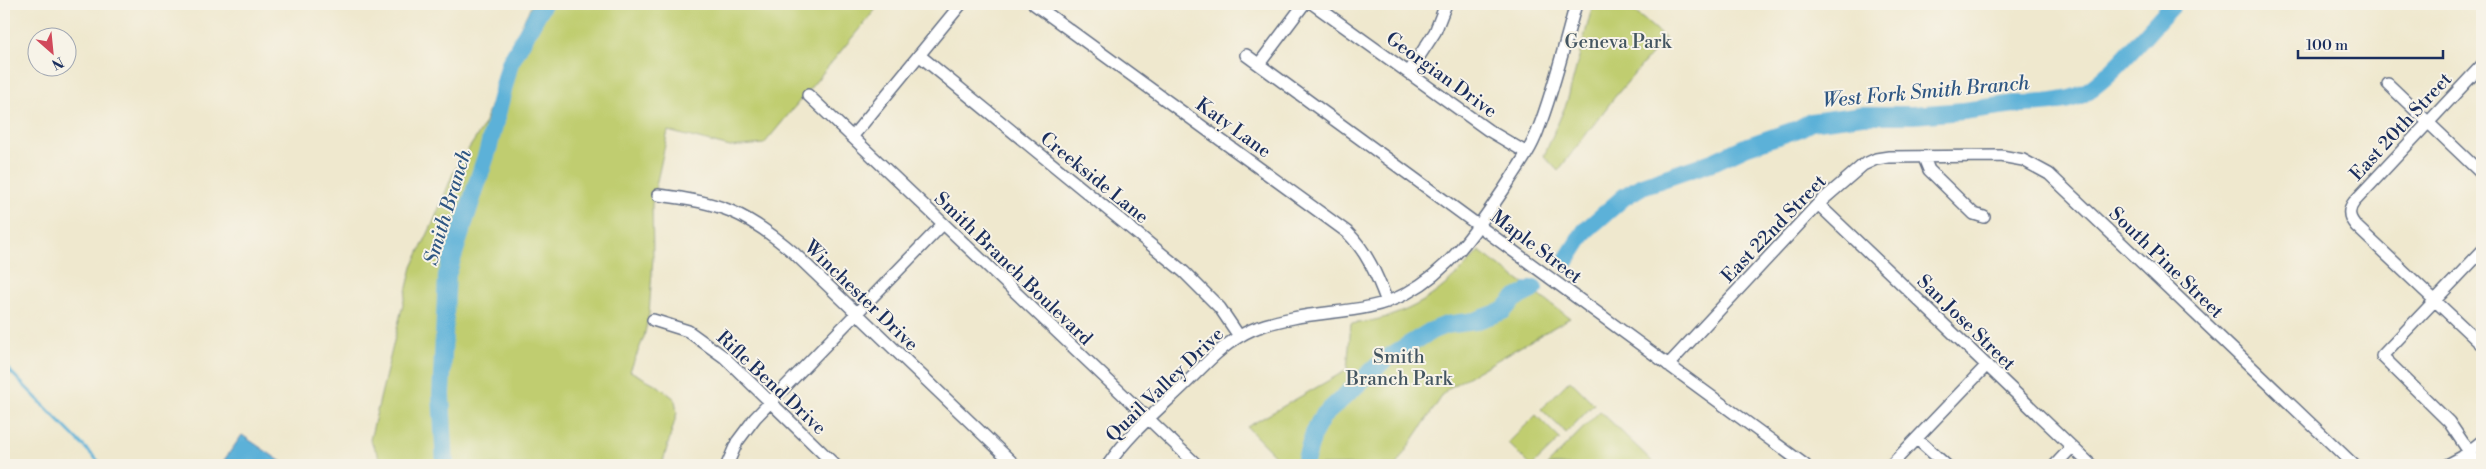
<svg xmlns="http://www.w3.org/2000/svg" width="2486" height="469" viewBox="0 0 2486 469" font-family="'Libre Bodoni',serif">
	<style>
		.green { fill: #c0cd6f; stroke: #6e7e66 }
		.water { fill: #5cb1d8; stroke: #3c709b }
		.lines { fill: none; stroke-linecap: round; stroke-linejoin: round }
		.stream { stroke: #5cb1d8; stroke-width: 3 }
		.river { stroke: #5cb1d8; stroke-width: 18 }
		.minor-casing { stroke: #657085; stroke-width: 14 }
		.minor { stroke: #fff; stroke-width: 11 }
		.labels { text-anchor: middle; stroke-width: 4; stroke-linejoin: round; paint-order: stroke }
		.park-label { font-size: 19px; fill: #445662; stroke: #f7f3e8 }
		.street-label { font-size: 19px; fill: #1b2f5e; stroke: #f7f3e8 }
		.water-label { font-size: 20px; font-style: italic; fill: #2e5683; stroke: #f7f3e8 }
	</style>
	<rect width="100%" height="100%" fill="#f7f3e8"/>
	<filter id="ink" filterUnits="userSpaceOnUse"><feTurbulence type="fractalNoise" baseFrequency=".02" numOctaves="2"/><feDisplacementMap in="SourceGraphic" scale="10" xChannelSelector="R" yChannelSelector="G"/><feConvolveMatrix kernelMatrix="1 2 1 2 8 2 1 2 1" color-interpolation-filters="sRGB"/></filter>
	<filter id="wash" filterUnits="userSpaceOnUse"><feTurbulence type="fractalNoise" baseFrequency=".0096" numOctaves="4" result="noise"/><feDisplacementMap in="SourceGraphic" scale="20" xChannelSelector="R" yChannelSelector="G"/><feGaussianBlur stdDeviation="1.12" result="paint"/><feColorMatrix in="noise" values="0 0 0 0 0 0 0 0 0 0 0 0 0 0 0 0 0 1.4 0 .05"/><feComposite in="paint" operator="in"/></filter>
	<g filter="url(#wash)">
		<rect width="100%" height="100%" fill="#efe8ce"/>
		<path class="green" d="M532 4H880L764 144 730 147 668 131 652 204 653 257 649 314 644 337 630 371 657 385 675 399 677 413 662 465H384L370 440 412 267 433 223 454 171 483 127 510 48Z
			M1593 4H1626L1665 38 1614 98 1558 171 1544 156 1567 102Z
			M1479 251 1570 318 1447 389 1396 465H1284L1247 427 1347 370 1351 324C1410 317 1440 295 1479 251Z
			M1570 380 1594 404 1566 433 1541 409Z
			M1600 411 1656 465H1547Z
			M1536 415 1560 439 1533 465H1530L1508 443Z"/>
		<path class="water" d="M242 435 286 465 222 463Z"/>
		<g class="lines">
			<path class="stream" d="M4 365 102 465"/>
			<path class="river" d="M1566 261 1585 231 1624 197 1642 186 1715 161 1745 147 1798 129 1811 122 1862 115H1913L1963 111 2015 104C2034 104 2058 103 2076 97 2105 87 2150 27 2174 4
				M445 465 441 395 447 275 488 150 510 63 543 4
				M1304 465 1314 432 1322 417 1384 360 1431 331 1446 325 1475 321 1503 311 1514 299 1534 289"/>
		</g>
	</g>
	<g filter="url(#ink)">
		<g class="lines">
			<defs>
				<path id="minor" d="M1034 4 1347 232C1367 252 1377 275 1387 302
					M1313 4 1488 130 1527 153
					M919 55 1184 272 1220 308 1239 336
					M1246 55 1805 465
					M1259 64 1304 4
					M2482 65 2354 202C2347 211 2349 218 2356 226L2482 345
					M1409 72 1435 32 1446 4
					M2388 84 2482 174
					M808 95 1197 465
					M852 137 961 4
					M1924 158 1929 170 1974 214 1984 217
					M658 195C720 202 746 212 794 253L1015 465
					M1818 204 2091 465
					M653 320 688 331 724 357 835 465
					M1668 365 1818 204 1863 165 1876 159 1889 157 2001 156 2023 160 2049 174 2354 465
					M1917 439 1946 465
					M727 465 737 442 755 418 943 224
					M1108 465C1128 435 1157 411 1183 386 1201 369 1218 349 1240 336 1256 326 1274 322 1293 318 1331 310 1371 313 1407 293 1451 269 1477 229 1504 189 1516 170 1530 152 1538 130 1554 89 1564 46 1576 4
					M1891 465 1987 365
					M2055 465 2072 447
					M2447 465 2462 457 2482 441
					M2478 465 2449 422 2382 356 2482 251"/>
			</defs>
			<use href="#minor" class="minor-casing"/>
			<use href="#minor" class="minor"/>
		</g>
	</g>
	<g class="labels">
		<g class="park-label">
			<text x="1618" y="48">Geneva Park</text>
			<text x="1399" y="363">Smith<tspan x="1399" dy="22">Branch Park</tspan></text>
		</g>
		<g class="street-label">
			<text transform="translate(1442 74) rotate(36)" y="7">Georgian Drive</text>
			<text transform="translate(2400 126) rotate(-47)" y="7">East 20th Street</text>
			<text transform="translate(1234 127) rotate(36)" y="7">Katy Lane</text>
			<text transform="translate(1095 177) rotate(39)" y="7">Creekside Lane</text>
			<text transform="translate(1773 228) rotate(-46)" y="7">East 22nd Street</text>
			<text transform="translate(1537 246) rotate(37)" y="7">Maple Street</text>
			<text transform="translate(2167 262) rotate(44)" y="7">South Pine Street</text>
			<text transform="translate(1014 268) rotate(44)" y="7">Smith Branch Boulevard</text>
			<text transform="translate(862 295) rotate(44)" y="7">Winchester Drive</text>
			<text transform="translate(1967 322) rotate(44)" y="7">San Jose Street</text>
			<text transform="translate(772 382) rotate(43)" y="7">Rifle Bend Drive</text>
			<text transform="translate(1164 384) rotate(-44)" y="7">Quail Valley Drive</text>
		</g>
		<g class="water-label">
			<text transform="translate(1926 91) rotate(-5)" y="7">West Fork Smith Branch</text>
			<text transform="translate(447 207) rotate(-73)" y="7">Smith Branch</text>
		</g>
	</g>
	<rect width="2486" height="469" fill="none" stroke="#f7f3e8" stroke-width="20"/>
	<g transform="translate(52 52) rotate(153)"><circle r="24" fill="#f7f3e8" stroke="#9fa5b1"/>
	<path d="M0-4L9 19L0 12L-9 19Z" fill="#d1495b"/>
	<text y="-8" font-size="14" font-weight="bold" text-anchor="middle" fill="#1b2f5e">N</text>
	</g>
	<path d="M2298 50v8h145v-8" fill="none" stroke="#1b2f5e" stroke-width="2.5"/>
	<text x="2306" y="50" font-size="15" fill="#1b2f5e" stroke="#f7f3e8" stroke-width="4" paint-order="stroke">100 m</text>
</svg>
